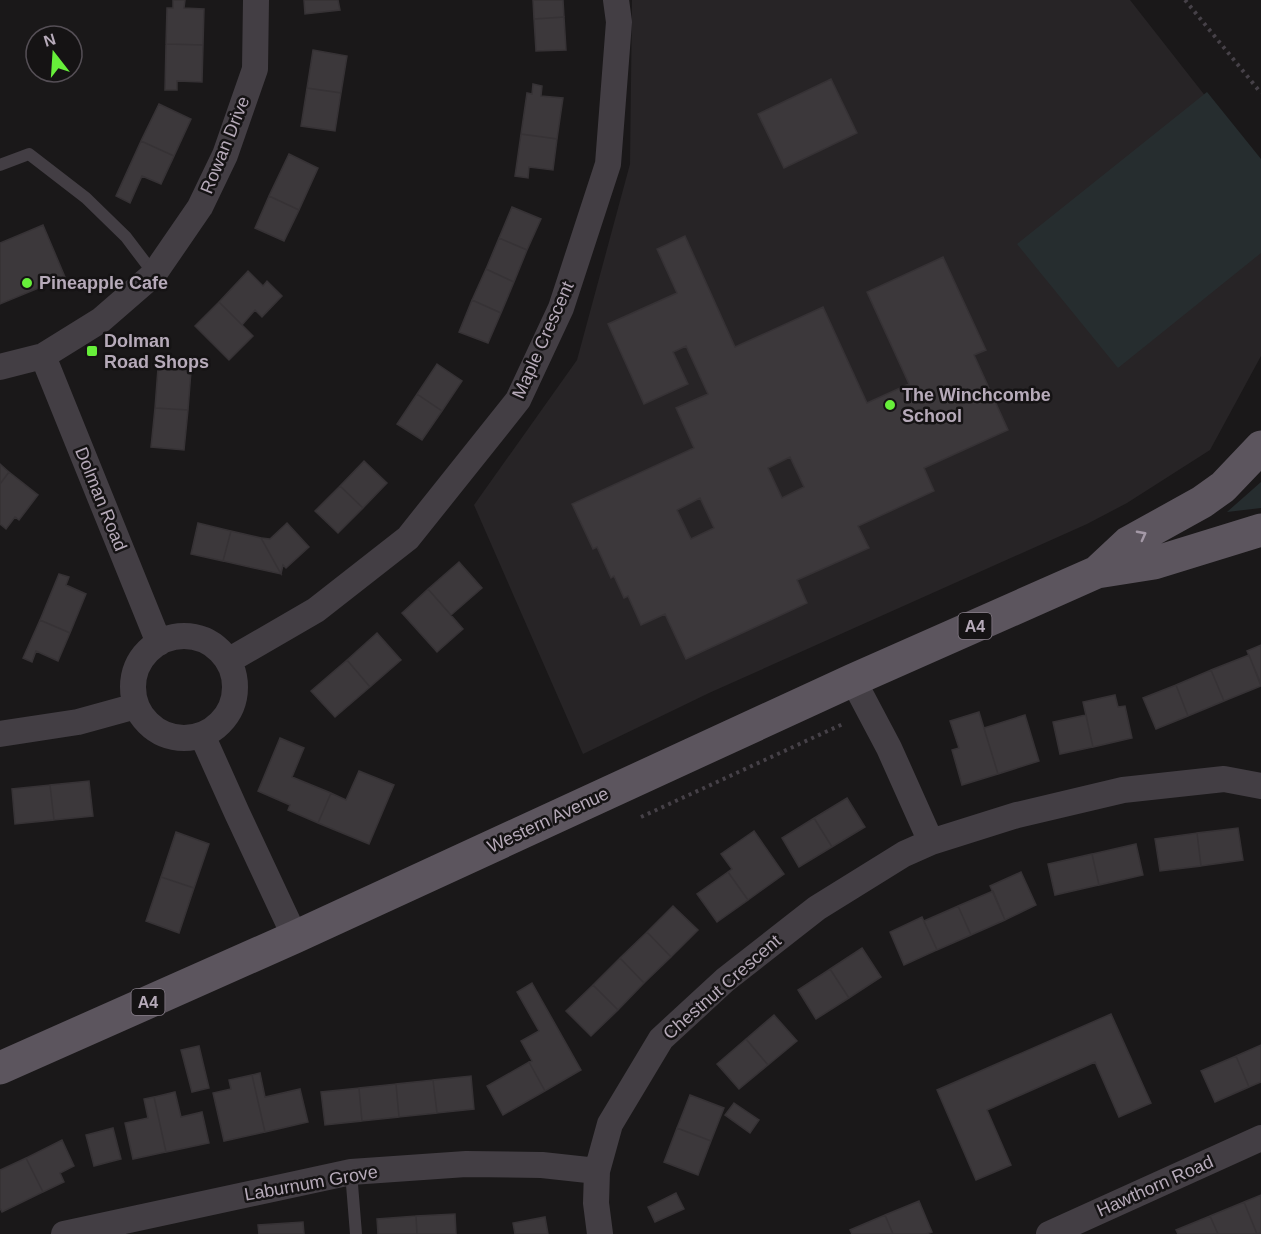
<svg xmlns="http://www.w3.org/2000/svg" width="1261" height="1234" viewBox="0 0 1261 1234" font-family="Arial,sans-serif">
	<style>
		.built { fill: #272426 }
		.green { fill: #262d2f }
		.building { fill: #3c383b; stroke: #363235; stroke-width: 1.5; fill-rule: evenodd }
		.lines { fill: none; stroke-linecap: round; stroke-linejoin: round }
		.path { stroke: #464148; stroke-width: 4; stroke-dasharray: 3 4.5; stroke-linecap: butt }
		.service { stroke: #433e44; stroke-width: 12 }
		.minor { stroke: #433e44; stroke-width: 26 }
		.primary { stroke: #5c555e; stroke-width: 33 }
		.oneway { stroke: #a499a7 }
		.poi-dot { fill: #67ef3a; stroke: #151314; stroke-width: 2 }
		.labels { text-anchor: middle; stroke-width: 5; stroke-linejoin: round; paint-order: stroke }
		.shield { fill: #151314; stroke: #867d88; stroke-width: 1.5 }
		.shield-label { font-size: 16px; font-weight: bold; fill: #b6aab9 }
		.street-label { font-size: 18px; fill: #b6aab9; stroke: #151314 }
		.poi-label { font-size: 18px; font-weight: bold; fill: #b6aab9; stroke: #151314; text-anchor: start }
	</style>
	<rect width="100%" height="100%" fill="#1a1819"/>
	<path class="built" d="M632 0H1130L1261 167V356L1210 450 1127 503 1087 524 709 693 583 754 474 505 577 360 630 164Z"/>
	<path class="green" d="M1207 92 1261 159V253L1118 368 1017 244Z
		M1261 482V508L1227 512Z"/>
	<path class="building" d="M173 0H185L184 8 204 9 203 45 166 44 167 8H173Z
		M304 0H338L340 10 305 14Z
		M533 0H563L564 17 534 19Z
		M564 17 566 50 536 51 534 19Z
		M166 44 203 45 202 82 177 81V90H165Z
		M313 50 347 56 341 93 307 88Z
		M831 79 857 133 784 168 758 114Z
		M533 84 542 86 541 96 563 98 557 139 521 134 527 93 532 94Z
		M307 88 341 93 335 131 301 126Z
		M159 104 191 119 174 156 141 141Z
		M521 134 557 139 553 170 529 167 528 178 515 176Z
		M141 141 174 156 161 184 142 176 130 203 116 196Z
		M289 154 318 168 299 210 269 196Z
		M269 196 299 210 284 241 255 228Z
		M512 207 541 219 527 250 499 238Z
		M43 225 65 277 0 304V243Z
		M685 236 735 347 823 307 867 403 909 384 867 292 943 257 986 350 974 355 1008 430 924 468 934 491 858 526 869 548 797 580 807 603 686 659 665 614 641 625 628 596 624 598 614 576 611 578 597 547 593 549 572 504 694 448 676 408 708 394 686 346 673 352 688 384 644 404 608 324 677 293 657 249ZM790 457 804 487 782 498 768 468ZM700 498 714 528 691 539 677 510Z
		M499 238 527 250 514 282 486 269Z
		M486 269 514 282 501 313 472 300Z
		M248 271 263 286 267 281 282 296 262 317 255 310 242 325 219 302Z
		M472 300 501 313 488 343 459 332Z
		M219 302 253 336 229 360 195 326Z
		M437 364 462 381 442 411 417 394Z
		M158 368 191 371 188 410 155 408Z
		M417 394 442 411 422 440 397 424Z
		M155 408 188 410 184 450 151 447Z
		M364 461 387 483 363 508 340 486Z
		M0 464 9 472 0 484Z
		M9 472 38 495 19 520 15 517 6 529 0 524V484Z
		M340 486 363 508 338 533 315 511Z
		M198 523 231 531 223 561 191 554Z
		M287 523 309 547 286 568 283 565 281 574 261 538 270 539Z
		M231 531 261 538 281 574 223 561Z
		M459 562 482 588 451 615 428 589Z
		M59 574 69 577 66 585 86 594 70 633 40 620Z
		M428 589 463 629 437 652 402 613Z
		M40 620 70 633 58 661 36 651 32 662 23 658Z
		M377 633 401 660 370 687 347 660Z
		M1261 645V684L1247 651Z
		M1249 655 1261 686 1224 701 1211 670Z
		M347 660 370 687 335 717 311 691Z
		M1211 670 1224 701 1188 716 1176 685Z
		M1176 685 1188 716 1156 729 1143 698Z
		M1115 695 1118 707 1125 706 1132 738 1093 747 1083 702Z
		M979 712 998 774 962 785 952 750 959 748 950 721Z
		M1025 715 1039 761 998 774 984 728Z
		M1086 715 1093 747 1060 754 1053 722Z
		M280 738 304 748 292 777 331 793 318 823 288 810 290 805 258 791Z
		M359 771 394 785 369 844 318 823 331 793 346 800Z
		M89 781 93 816 54 820 50 785Z
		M50 785 54 820 15 824 12 789Z
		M847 798 865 827 832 847 814 818Z
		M814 818 832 847 799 867 782 838Z
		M1238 828 1243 860 1201 866 1197 833Z
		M754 831 784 874 748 900 728 872 732 869 721 854Z
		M176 832 209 844 194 888 161 877Z
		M1197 833 1201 866 1160 871 1155 839Z
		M1136 844 1143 875 1099 885 1092 854Z
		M1092 854 1099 885 1055 895 1048 864Z
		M728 872 748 900 717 922 697 894Z
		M1021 872 1036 905 1005 920 990 886Z
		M161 877 194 888 179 933 146 921Z
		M993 891 1005 920 971 935 958 906Z
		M673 906 698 930 671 957 647 932Z
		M958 906 971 935 937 950 924 921Z
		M922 917 937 950 904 965 890 932Z
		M647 932 671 957 644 983 620 958Z
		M862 948 881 977 849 998 830 969Z
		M620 958 644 983 618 1010 593 985Z
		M830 969 849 998 816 1019 798 990Z
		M532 983 581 1070 545 1091 529 1062 532 1061 521 1041 539 1031 517 992Z
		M593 985 618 1010 591 1036 566 1011Z
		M1111 1014 1151 1103 1119 1117 1095 1062 987 1110 1011 1165 976 1180 937 1090Z
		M774 1015 797 1041 768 1065 746 1039Z
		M746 1039 768 1065 739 1089 717 1064Z
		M1261 1045V1082L1249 1087 1236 1056Z
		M199 1046 209 1088 192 1092 181 1050Z
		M1236 1056 1249 1087 1215 1102 1201 1071Z
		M529 1062 545 1091 503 1115 487 1086Z
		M260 1073 265 1097 300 1089 308 1122 265 1132 252 1075Z
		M252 1075 265 1132 224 1141 213 1093 231 1089 229 1080Z
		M471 1076 474 1109 437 1113 433 1080Z
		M433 1080 437 1113 399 1117 396 1084Z
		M396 1084 399 1117 362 1121 359 1088Z
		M359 1088 362 1121 325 1125 321 1092Z
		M175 1092 181 1117 202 1112 209 1143 166 1152 154 1097Z
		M690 1095 724 1108 711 1141 677 1128Z
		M154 1097 166 1152 133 1159 125 1123 148 1118 144 1099Z
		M734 1103 759 1120 750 1133 725 1115Z
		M113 1128 121 1159 94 1166 86 1135Z
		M677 1128 711 1141 698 1175 664 1162Z
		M62 1140 74 1166 60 1173 64 1182 43 1192 26 1158Z
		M26 1158 43 1192 2 1212 0 1208V1170Z
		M676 1193 684 1209 655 1222 648 1207Z
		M1261 1195V1233L1257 1234 1244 1202Z
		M919 1201 932 1232 926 1234H893L885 1215Z
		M1244 1202 1257 1234H1218L1210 1216Z
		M455 1214 456 1234H417L416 1216Z
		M885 1215 893 1234H852L850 1230Z
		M416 1216 417 1234H378L377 1219Z
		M1210 1216 1218 1234H1178L1176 1230Z
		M545 1217 548 1234H515L513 1223Z
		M303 1222 304 1234H259L258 1225Z"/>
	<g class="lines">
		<path class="path" d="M1185 0 1261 93
			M641 817 845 723"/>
		<path class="service" d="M0 165 29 154 86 198 126 237 154 274
			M351 1172 356 1234"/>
		<path class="minor" d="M43 356 159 643
			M0 367 43 356 101 320 154 274 200 207 225 155 255 69 256 0
			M133 687a51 51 0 1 1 102 0a51 51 0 1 1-102 0Z
			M228 661 316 610 408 538 518 400 561 308 608 164 619 22 616 0
			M853 680 889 748 931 842
			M0 734 78 722 136 706
			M202 735 237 813 295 937
			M64 1234 351 1172 466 1164 542 1165 597 1171
			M600 1234 596 1203 597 1171 610 1124 661 1039 725 980 817 908 904 854 931 842 1017 815 1123 790 1224 779 1261 786
			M1049 1234 1261 1138"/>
		<path class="primary" d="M1097 572 1128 543 1202 502 1223 487 1261 447
			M0 1068 295 937 853 680 1097 572 1154 563 1261 530"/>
	</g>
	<defs><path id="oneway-chevron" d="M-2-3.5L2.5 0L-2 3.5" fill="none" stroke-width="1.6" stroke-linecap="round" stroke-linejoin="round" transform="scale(1.5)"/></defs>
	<use class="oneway" href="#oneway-chevron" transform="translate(1142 535) rotate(-28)"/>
	<g class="poi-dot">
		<circle cx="27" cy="283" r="6"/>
		<rect x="86" y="345" width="12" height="12" rx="3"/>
		<circle cx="890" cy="405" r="6"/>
	</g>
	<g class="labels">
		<g class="shield">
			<rect x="958.5" y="613" width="33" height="26" rx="4.5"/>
			<rect x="131.5" y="989" width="33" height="26" rx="4.5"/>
		</g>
		<g class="shield-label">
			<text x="975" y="632">A4</text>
			<text x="148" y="1008">A4</text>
		</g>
		<g class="street-label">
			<text transform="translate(225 145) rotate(-68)" y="6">Rowan Drive</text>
			<text transform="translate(543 340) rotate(-66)" y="6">Maple Crescent</text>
			<text transform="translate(101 499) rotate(68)" y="6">Dolman Road</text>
			<text transform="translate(548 820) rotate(-25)" y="6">Western Avenue</text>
			<text transform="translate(722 987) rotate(-41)" y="6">Chestnut Crescent</text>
			<text transform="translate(311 1183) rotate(-10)" y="6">Laburnum Grove</text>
			<text transform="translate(1155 1186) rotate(-24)" y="6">Hawthorn Road</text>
		</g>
		<g class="poi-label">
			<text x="39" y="289">Pineapple Cafe</text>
			<text x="104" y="347">Dolman<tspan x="104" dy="21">Road Shops</tspan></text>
			<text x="902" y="401">The Winchcombe<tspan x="902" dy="21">School</tspan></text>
		</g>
	</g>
	<g transform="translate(54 54) rotate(343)"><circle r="28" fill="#151314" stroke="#554f56" stroke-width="1.5"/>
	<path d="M0-4.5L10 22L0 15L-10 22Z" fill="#67ef3a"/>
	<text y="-9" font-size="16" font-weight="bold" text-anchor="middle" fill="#b6aab9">N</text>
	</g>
</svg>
